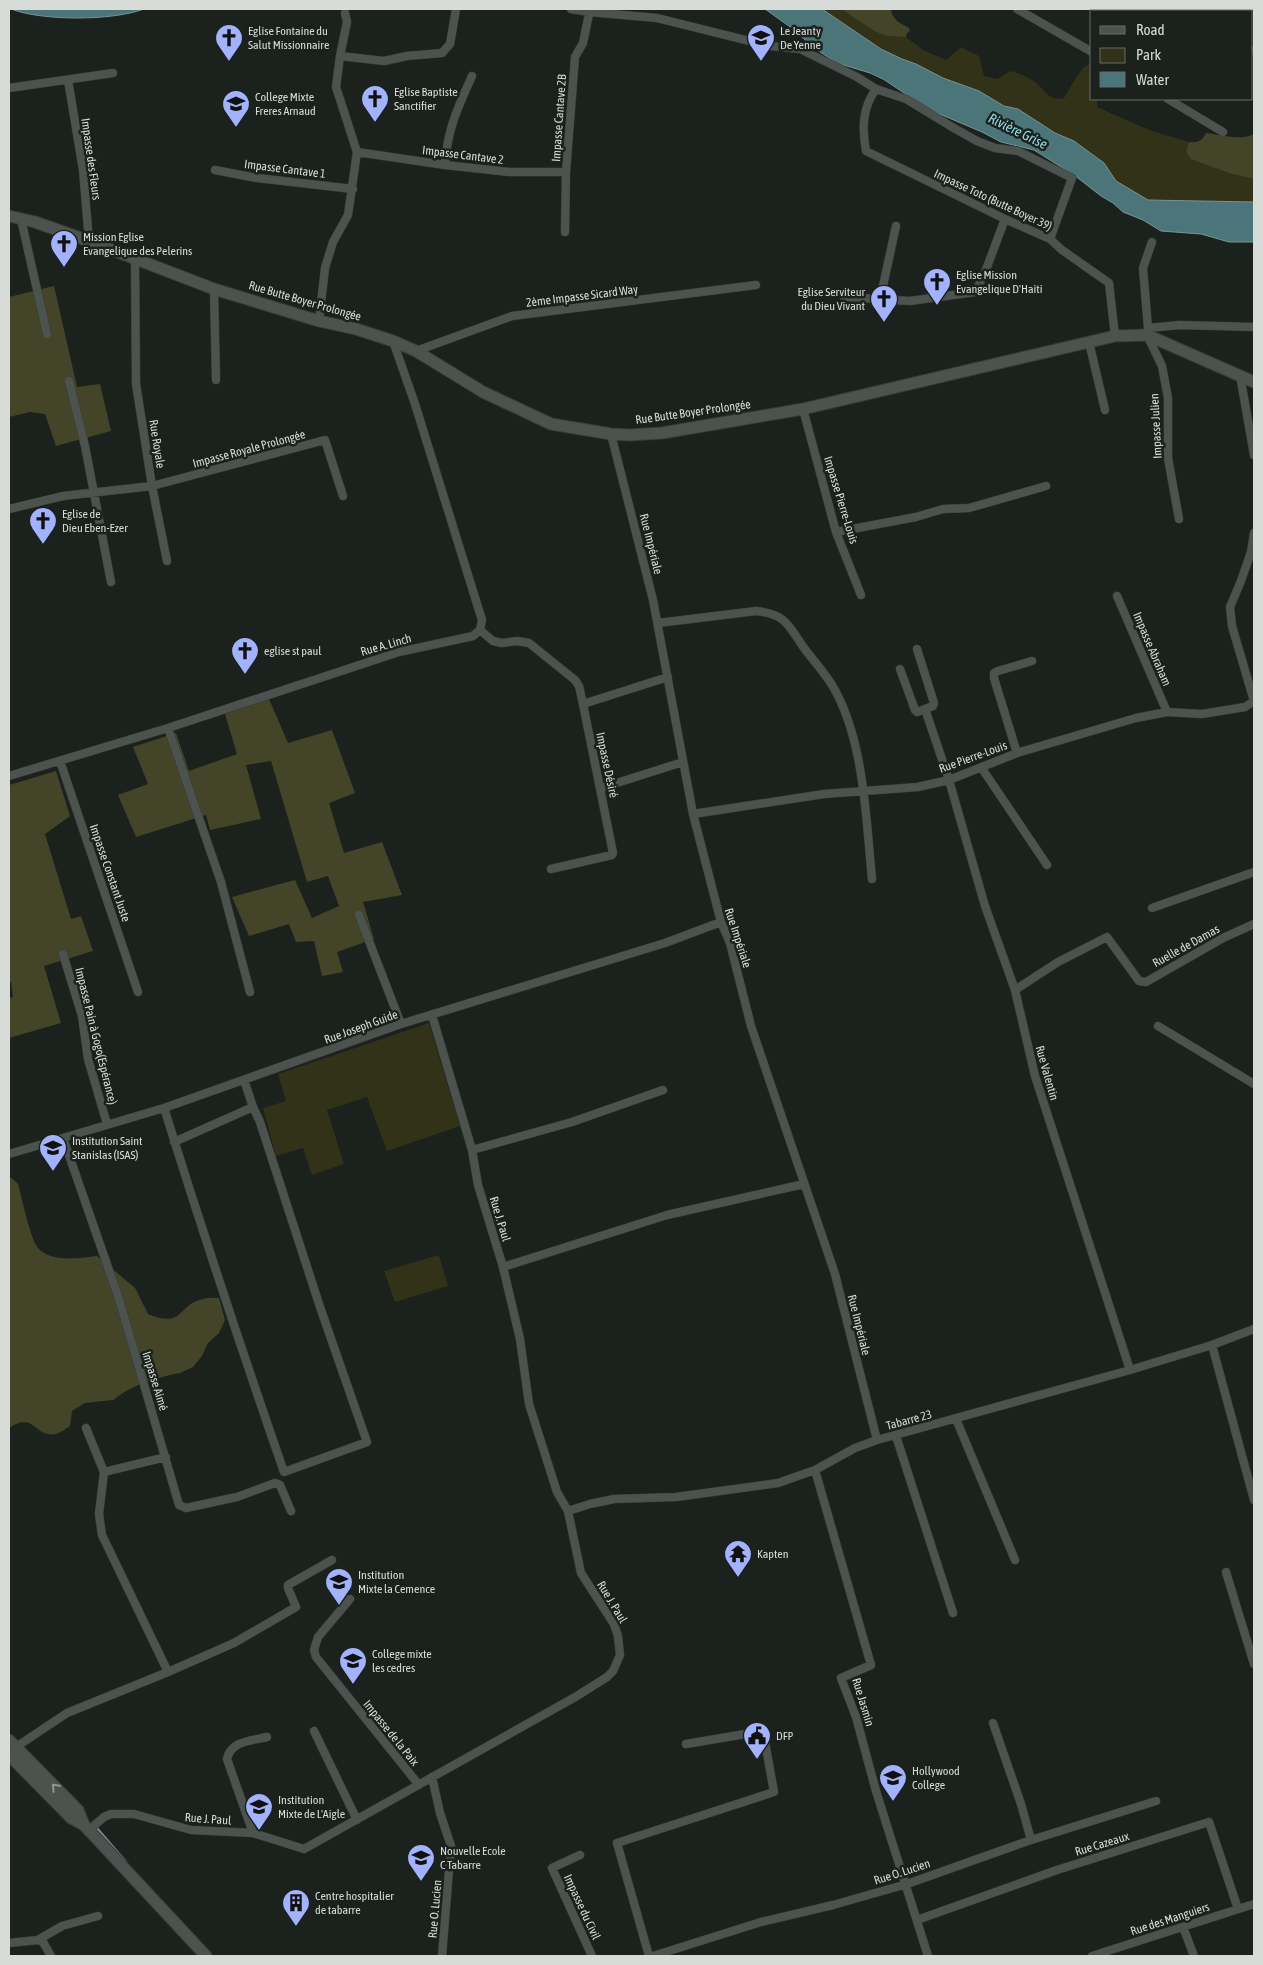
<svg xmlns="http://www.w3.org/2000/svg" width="1263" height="1965" viewBox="0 0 1263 1965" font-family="'Asap Condensed',sans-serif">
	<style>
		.green { fill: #313217 }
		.forest { fill: #444528 }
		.water { fill: #4c757a; stroke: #769496 }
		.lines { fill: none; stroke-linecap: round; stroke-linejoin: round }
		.stream { stroke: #769496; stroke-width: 2.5 }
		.street-casing { stroke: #383c3a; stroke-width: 9 }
		.secondary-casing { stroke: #383c3a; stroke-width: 13 }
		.street { stroke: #4c524e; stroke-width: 8 }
		.secondary { stroke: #4c524e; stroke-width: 11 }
		.oneway { stroke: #929794 }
		.labels { text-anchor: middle; stroke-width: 5; stroke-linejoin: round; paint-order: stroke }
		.poi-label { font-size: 12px; fill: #d8dcd9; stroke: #1b211d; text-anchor: start }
		.street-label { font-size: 12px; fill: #d8dcd9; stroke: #1b211d }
		.water-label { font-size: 14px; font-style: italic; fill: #90dde5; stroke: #1b211d }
	</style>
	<rect width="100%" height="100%" fill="#1b211d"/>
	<path class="green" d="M822 9H841L874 31 886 36 906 37 923 50 946 60 961 47 979 56 984 76 998 79 1010 71C1018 73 1028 76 1035 82 1047 91 1047 101 1064 98L1075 79 1083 68 1089 64H1092V99H1097V107L1149 130 1189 142 1186 152 1232 174 1254 179V202L1148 200 1116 181 1104 163 1074 141 1055 133 1018 109 1004 106 979 91 943 78 916 64 902 59 881 49Z
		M429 1023 460 1126 387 1151 367 1097 327 1110 344 1164 312 1175 303 1148 276 1156 263 1108 286 1101 278 1074Z
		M439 1255 448 1286 395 1302 384 1271Z"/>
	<path class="forest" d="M841 9H891C892 20 900 23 909 28L910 31 907 33 906 37 886 36 874 31Z
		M1206 133C1221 135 1241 141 1254 134V179L1232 174 1191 159 1186 152 1189 142C1198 143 1202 141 1206 133Z
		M54 286 77 387 100 384 111 431 56 446 45 414 30 412 9 417V297Z
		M269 699 288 743 332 730 355 793 329 803 344 853 382 842 402 895 363 902 374 939 337 952 343 972 322 976 314 941 296 942 289 924 249 936 232 897 295 880 312 918 339 906 328 876 307 882 271 761 246 765 261 819 210 830 206 815 136 837 118 795 148 784 133 747 176 733 189 771 237 754 225 714Z
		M56 771 70 816 45 834 71 919 81 916 93 951 44 966 61 1023 9 1038V998L13 997 11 982H9V785Z
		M9 1178H12L18 1184C22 1198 30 1238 38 1248 51 1263 80 1258 97 1256L135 1288 148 1314C185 1329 176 1305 203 1299 208 1297 215 1298 219 1298L225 1320 219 1333 208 1343 202 1356 193 1367 180 1373 166 1376 140 1384 126 1391 113 1400 85 1403 72 1411 70 1426C66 1428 61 1433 56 1434 34 1438 35 1411 9 1428Z"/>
	<path class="water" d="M11 9H144C112 21 42 21 11 9Z
		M765 9H822L881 49 902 59 916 64 943 78 979 91 1004 106 1018 109 1055 133 1074 141 1104 163 1116 181 1148 200 1254 202V242H1229L1201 234 1161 231 1143 220 1123 212 1113 203 1101 196 1074 175 1034 150 1001 142 982 132 930 110 883 79 870 73 837 63 814 48 793 29Z"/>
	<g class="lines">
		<path class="stream" d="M95 1826 126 1862"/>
		<defs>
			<path id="street" d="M571 9 589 12 657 18 770 46 800 49 857 77 876 89 906 99 952 127 977 141 995 148 1018 151 1072 178 1050 239
				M1017 9 1092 52
				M1186 9 1190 11
				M1138 11 1139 9
				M1242 11 1243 9
				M1252 50 1254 51
				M340 56 384 61 407 56 442 53 450 44 456 9
				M68 80 83 170 89 241
				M9 88 113 73
				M876 89C862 108 862 129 866 151L1005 219 1050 239 1062 250 1109 283 1115 336
				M1168 99 1223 132
				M357 152 445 165 509 172H566
				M445 165C447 130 458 107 472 76
				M215 170 257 178 353 189
				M21 219 47 334
				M565 232 566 172 575 57 583 43 590 9
				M1152 242 1143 268 1148 328 1147 335 1162 366 1168 398V458L1179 519
				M214 289 216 380
				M844 297 910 301 975 292 984 275 1005 219
				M880 300 896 226
				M319 321 325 268 333 242 348 215 357 152 336 87 340 56 347 22 345 13
				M1148 328 1180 325 1254 327
				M1089 342 1105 410
				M416 351 512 316 756 285
				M1240 375 1254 455
				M69 381 85 446 111 582
				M803 409 836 532 861 595
				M611 434 653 600 693 814 721 922 730 943 751 1026 835 1274 877 1440
				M9 509 63 496 152 486 136 384 135 260
				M836 532 916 517 943 509 969 508 1046 486
				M1254 533 1251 552 1241 581 1230 607 1232 626 1254 701
				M167 561 152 486 325 440 343 496
				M1117 596 1167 712
				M658 623 756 611C786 614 788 625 804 648 813 660 824 672 832 685 864 738 866 818 872 879
				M480 630 493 641 502 643 517 641 529 643 575 680 579 686 583 704
				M900 669 915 710 917 712 933 706 934 703 917 649
				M925 709 949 780 985 906 1015 990 1035 1076 1130 1370
				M168 728 221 882 250 992
				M1017 753 994 678V673L998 671 1032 661
				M60 761 138 992
				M981 767 1047 865
				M9 776 168 728 399 652 473 636 480 630 482 620 415 404 393 341
				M601 788 683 762
				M693 814 824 794 918 787 949 780 1017 753 1136 718 1167 712 1202 714 1245 707 1254 701
				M551 869 612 855 613 853 583 704 668 677
				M1152 908 1254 872
				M359 915 401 1024
				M63 954 82 1016 88 1059 107 1124
				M1015 990 1058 962 1107 937 1139 981 1146 982 1223 938 1254 924
				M1158 1026 1254 1084
				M244 1080 253 1107
				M164 1108C202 1230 242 1351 284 1472L367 1442 320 1307 260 1122 253 1107 174 1142
				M63 1138 119 1299 179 1505 186 1508 237 1497 275 1483 280 1485 291 1511
				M472 1150 572 1122 663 1090
				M9 1154 164 1108 401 1024 665 943 721 922
				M503 1267 667 1215 804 1184
				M1212 1345 1254 1500
				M956 1419 1015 1560
				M86 1428 104 1472
				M896 1436 953 1613
				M166 1457 104 1472 99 1514 102 1535 168 1672
				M815 1470 871 1665 841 1678 856 1717 876 1791 928 1956
				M568 1511 590 1504 614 1499 676 1497 778 1483 815 1470 855 1448 877 1440 1130 1370 1212 1345 1254 1329
				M1226 1572 1254 1664
				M350 1599 318 1637 314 1650 316 1657 419 1785
				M993 1723 1021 1804 1031 1840
				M314 1731 357 1820
				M16 1747 67 1713 168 1672 234 1643 296 1607 288 1588V1585L332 1560
				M432 1777 440 1813 451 1846 442 1956
				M89 1830 104 1817 111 1814H134L191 1830 253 1833 304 1849 577 1696 607 1677 613 1671 620 1655 618 1636 614 1624 581 1573 568 1511 557 1492 529 1404 520 1339 503 1267 478 1185 472 1150 432 1015
				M253 1833 227 1759C231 1741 250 1741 267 1737
				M580 1855 552 1868 592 1956
				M917 1920 1057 1870 1209 1822 1238 1909
				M1183 1927 1194 1956
				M38 1940 43 1942 51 1956
				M9 1943 38 1940 62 1926 98 1916
				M649 1956 617 1843 774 1792 763 1731 686 1744
				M653 1956 761 1922 833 1905 907 1884 1031 1840 1156 1801
				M1092 1956 1254 1904"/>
			<path id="secondary" d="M9 216 35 222 89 241 214 289 319 321 356 329 393 341 416 351 483 392 551 424 611 434 630 435 662 433 803 409 1115 336 1147 335 1254 382
				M9 1740 78 1810 84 1825
				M9 1755 71 1818 84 1825 206 1956"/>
		</defs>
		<use href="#street" class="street-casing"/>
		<use href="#secondary" class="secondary-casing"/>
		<use href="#street" class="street"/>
		<use href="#secondary" class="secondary"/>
	</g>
	<defs><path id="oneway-chevron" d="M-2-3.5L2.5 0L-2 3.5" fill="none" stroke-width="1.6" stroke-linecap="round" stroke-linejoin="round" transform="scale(1.25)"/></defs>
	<use class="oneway" href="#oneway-chevron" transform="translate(55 1787) rotate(-134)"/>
	<defs>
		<symbol id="church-pin" viewBox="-11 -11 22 30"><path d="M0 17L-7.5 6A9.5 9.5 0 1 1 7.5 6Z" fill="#a2b2fd" stroke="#1b211d"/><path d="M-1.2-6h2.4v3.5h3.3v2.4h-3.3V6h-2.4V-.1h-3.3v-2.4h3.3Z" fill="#111"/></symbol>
		<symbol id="school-pin" viewBox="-11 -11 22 30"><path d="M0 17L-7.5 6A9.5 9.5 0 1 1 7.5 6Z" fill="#a2b2fd" stroke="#1b211d"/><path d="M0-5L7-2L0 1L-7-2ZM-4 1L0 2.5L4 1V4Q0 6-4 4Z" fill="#111"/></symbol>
		<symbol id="temple-pin" viewBox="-11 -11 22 30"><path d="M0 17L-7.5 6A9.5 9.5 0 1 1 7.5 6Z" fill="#a2b2fd" stroke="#1b211d"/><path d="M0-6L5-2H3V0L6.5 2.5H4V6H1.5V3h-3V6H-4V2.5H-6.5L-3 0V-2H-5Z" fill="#111"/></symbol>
		<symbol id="university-pin" viewBox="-11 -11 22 30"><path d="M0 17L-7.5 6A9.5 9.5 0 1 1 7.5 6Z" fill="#a2b2fd" stroke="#1b211d"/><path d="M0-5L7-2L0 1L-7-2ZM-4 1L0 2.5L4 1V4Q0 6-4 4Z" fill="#111"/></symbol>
		<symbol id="civic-pin" viewBox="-11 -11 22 30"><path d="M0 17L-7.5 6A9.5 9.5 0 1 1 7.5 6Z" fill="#a2b2fd" stroke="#1b211d"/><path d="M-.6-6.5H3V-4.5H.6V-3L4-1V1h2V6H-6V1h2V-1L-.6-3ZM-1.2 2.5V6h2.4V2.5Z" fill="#111"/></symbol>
		<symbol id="building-pin" viewBox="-11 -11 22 30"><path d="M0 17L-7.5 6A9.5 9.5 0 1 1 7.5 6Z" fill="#a2b2fd" stroke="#1b211d"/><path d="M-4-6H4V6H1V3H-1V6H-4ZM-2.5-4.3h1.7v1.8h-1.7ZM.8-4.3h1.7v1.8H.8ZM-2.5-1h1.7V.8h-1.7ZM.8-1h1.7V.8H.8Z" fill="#111"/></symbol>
	</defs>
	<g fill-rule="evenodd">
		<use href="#church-pin" x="213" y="22" width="32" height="43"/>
		<use href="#school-pin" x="745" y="22" width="32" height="43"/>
		<use href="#church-pin" x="359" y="83" width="32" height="43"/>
		<use href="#school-pin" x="220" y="88" width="32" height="43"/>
		<use href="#church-pin" x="48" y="228" width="32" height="43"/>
		<use href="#church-pin" x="921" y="266" width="32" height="43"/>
		<use href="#church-pin" x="868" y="283" width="32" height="43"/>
		<use href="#church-pin" x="27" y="505" width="32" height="43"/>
		<use href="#church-pin" x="229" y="635" width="32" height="43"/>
		<use href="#school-pin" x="37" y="1132" width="32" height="43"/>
		<use href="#temple-pin" x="722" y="1538" width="32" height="43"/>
		<use href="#university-pin" x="323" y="1566" width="32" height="43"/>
		<use href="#university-pin" x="337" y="1645" width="32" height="43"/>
		<use href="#civic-pin" x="741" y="1720" width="32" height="43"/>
		<use href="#university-pin" x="877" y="1762" width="32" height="43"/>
		<use href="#university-pin" x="243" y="1791" width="32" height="43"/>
		<use href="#university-pin" x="405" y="1842" width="32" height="43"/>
		<use href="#building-pin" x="280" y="1887" width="32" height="43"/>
	</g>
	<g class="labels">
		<g class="poi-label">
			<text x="248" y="35">Eglise Fontaine du<tspan x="248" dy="14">Salut Missionnaire</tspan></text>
			<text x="780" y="35">Le Jeanty<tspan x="780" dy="14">De Yenne</tspan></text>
			<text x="394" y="96">Eglise Baptiste<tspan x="394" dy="14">Sanctifier</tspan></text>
			<text x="255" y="101">College Mixte<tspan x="255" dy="14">Freres Arnaud</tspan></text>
			<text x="83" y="241">Mission Eglise<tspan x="83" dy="14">Evangelique des Pelerins</tspan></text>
			<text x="956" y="279">Eglise Mission<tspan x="956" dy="14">Evangelique D'Haiti</tspan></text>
			<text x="865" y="296" text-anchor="end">Eglise Serviteur<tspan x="865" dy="14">du Dieu Vivant</tspan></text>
			<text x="62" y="518">Eglise de<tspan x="62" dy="14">Dieu Eben-Ezer</tspan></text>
			<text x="264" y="655">eglise st paul</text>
			<text x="72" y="1145">Institution Saint<tspan x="72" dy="14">Stanislas (ISAS)</tspan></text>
			<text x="757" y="1558">Kapten</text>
			<text x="358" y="1579">Institution<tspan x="358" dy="14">Mixte la Cemence</tspan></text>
			<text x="372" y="1658">College mixte<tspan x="372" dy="14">les cedres</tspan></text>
			<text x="776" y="1740">DFP</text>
			<text x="912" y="1775">Hollywood<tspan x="912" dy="14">College</tspan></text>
			<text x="278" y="1804">Institution<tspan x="278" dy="14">Mixte de L'Aigle</tspan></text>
			<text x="440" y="1855">Nouvelle Ecole<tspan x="440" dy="14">C Tabarre</tspan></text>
			<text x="315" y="1900">Centre hospitalier<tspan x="315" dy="14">de tabarre</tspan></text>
		</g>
		<g class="street-label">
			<text transform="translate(559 118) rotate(-86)" y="4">Impasse Cantave 2B</text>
			<text transform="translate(463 155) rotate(7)" y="4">Impasse Cantave 2</text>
			<text transform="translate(91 159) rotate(82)" y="4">Impasse des Fleurs</text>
			<text transform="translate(285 169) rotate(7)" y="4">Impasse Cantave 1</text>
			<text transform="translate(993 200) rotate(25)" y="4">Impasse Toto (Butte Boyer 39)</text>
			<text transform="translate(582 296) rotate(-7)" y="4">2ème Impasse Sicard Way</text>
			<text transform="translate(305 301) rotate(16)" y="4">Rue Butte Boyer Prolongée</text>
			<text transform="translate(693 412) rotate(-8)" y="4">Rue Butte Boyer Prolongée</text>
			<text transform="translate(1156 426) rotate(-93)" y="4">Impasse Julien</text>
			<text transform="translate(157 444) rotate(81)" y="4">Rue Royale</text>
			<text transform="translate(249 449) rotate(-15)" y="4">Impasse Royale Prolongée</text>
			<text transform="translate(841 500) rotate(73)" y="4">Impasse Pierre-Louis</text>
			<text transform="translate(651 544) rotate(76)" y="4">Rue Impériale</text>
			<text transform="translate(386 645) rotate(-16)" y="4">Rue A. Linch</text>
			<text transform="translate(1152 649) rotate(67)" y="4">Impasse Abraham</text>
			<text transform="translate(973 757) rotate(-20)" y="4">Rue Pierre-Louis</text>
			<text transform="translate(607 765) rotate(78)" y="4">Impasse Désiré</text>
			<text transform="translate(110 873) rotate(71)" y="4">Impasse Constant Juste</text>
			<text transform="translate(738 938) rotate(72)" y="4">Rue Impériale</text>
			<text transform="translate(1186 946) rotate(-29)" y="4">Ruelle de Damas</text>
			<text transform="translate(361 1027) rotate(-20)" y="4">Rue Joseph Guide</text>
			<text transform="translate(96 1036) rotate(76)" y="4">Impasse Pain à Gogo(Espérance)</text>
			<text transform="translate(1047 1073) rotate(74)" y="4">Rue Valentin</text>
			<text transform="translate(500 1219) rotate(73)" y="4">Rue J. Paul</text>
			<text transform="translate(859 1325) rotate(76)" y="4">Rue Impériale</text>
			<text transform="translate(155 1381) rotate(73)" y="4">Impasse Aimé</text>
			<text transform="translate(909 1420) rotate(-15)" y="4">Tabarre 23</text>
			<text transform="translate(612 1602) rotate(59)" y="4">Rue J. Paul</text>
			<text transform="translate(863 1702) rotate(73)" y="4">Rue Jasmin</text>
			<text transform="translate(391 1733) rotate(51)" y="4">Impasse de la Paix</text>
			<text transform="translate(208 1819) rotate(4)" y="4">Rue J. Paul</text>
			<text transform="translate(1102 1844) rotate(-17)" y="4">Rue Cazeaux</text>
			<text transform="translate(902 1872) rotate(-18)" y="4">Rue O. Lucien</text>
			<text transform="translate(582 1907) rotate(65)" y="4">Impasse du Civil</text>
			<text transform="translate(435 1909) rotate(-85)" y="4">Rue O. Lucien</text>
			<text transform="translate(1170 1919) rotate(-18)" y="4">Rue des Manguiers</text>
		</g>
		<g class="water-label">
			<text transform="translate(1018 131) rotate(26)" y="5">Rivière Grise</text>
		</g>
	</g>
	<rect width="1263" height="1965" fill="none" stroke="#d8dcd9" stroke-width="20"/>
	<rect x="1090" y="10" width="162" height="90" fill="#1b211d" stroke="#676c68"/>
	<rect x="1100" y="26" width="25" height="8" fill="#4c524e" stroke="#676c68"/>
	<text x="1136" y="35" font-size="15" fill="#d8dcd9">Road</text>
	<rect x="1100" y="48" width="25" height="15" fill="#313217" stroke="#676c68"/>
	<text x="1136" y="60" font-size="15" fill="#d8dcd9">Park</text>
	<rect x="1100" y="72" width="25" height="15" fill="#4c757a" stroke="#676c68"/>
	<text x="1136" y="85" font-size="15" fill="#d8dcd9">Water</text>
</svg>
